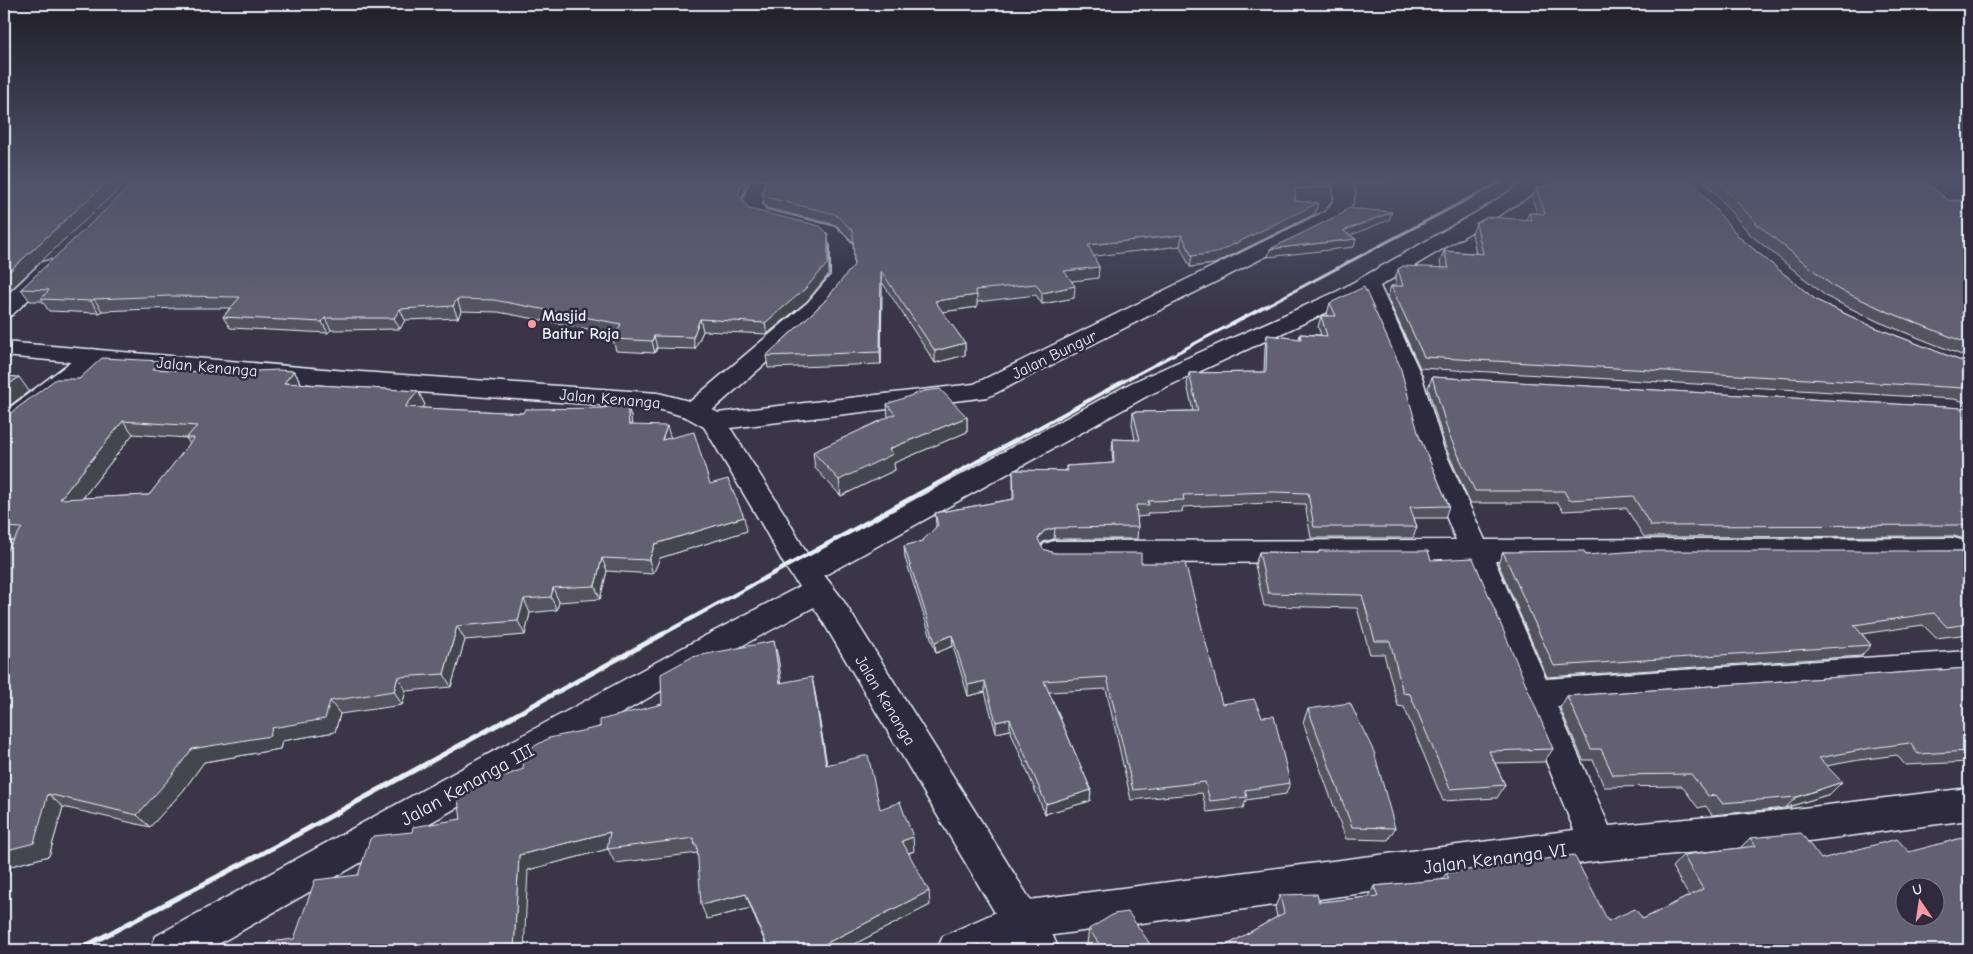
<svg xmlns="http://www.w3.org/2000/svg" width="1973" height="954" viewBox="0 0 1973 954" font-family="'Comic Neue',sans-serif">
	<style>
		.lines { fill: none; stroke-linecap: round; stroke-linejoin: round }
		.minor-casing { stroke: #e8f1f8; stroke-width: 3 }
		.major-casing { stroke: #e8f1f8; stroke-width: 3 }
		.minor { fill: #2f2a3d; fill-rule: evenodd }
		.major { fill: #2f2a3d; fill-rule: evenodd }
		.rail-far2 { stroke: #e8f1f8; stroke-width: 3 }
		.rail-far1 { stroke: #e8f1f8; stroke-width: 4 }
		.rail { stroke: #e8f1f8; stroke-width: 5 }
		.wall { fill: #555361; stroke: #e8f1f8; fill-rule: evenodd }
		.shaded-wall { fill: #45444f; stroke: #e8f1f8 }
		.building { fill: #636171; stroke: #e8f1f8; fill-rule: evenodd }
		.poi-dot { fill: #ff9aa2; stroke: #2f2a3d; stroke-width: 2 }
		.labels { text-anchor: middle; stroke-width: 5; stroke-linejoin: round; paint-order: stroke }
		.poi-label { font-size: 16px; font-weight: bold; fill: #e8f1f8; stroke: #2f2a3d; text-anchor: start }
		.street-label { font-size: 16px; fill: #e8f1f8; stroke: #2f2a3d }
		.near-street-label { font-size: 19px; fill: #e8f1f8; stroke: #2f2a3d }
	</style>
	<rect width="100%" height="100%" fill="#3a3648"/>
	<filter id="ink" filterUnits="userSpaceOnUse"><feTurbulence type="fractalNoise" baseFrequency=".02" numOctaves="2"/><feDisplacementMap in="SourceGraphic" scale="10" xChannelSelector="R" yChannelSelector="G"/><feConvolveMatrix kernelMatrix="1 2 1 2 8 2 1 2 1" color-interpolation-filters="sRGB"/></filter>
	<g filter="url(#ink)">
		<g class="lines">
			<defs>
				<path id="minor" d="M750 181H770L762 204 766 210 836 227 853 244V276L824 312 708 414 974 384 1326 211 1334 200 1333 181H1353C1358 198 1352 208 1340 219L988 397 713 430 704 427 700 421 702 417 695 419 686 417 682 411 686 405 808 302 831 275V245L822 236 751 218 742 204Z
					M1526 181H1550L1547 185 1493 219 1380 286 1422 377 1443 447 1485 540 1954 538 1964 541 1969 549 1964 557 1954 560 1495 561 1546 679 1969 651V677L1557 706 1609 826 1786 810 1969 788V820L1786 844 1598 861 1024 939 1000 950H937L943 936 1021 901 1574 830 1465 562 1054 563 1044 560 1039 552 1044 544 1054 541 1456 540 1417 447 1398 377 1362 296 1149 395 818 579 829 583 833 591 829 599 706 665 208 950H150L156 936 684 647 806 583 795 580 791 572 795 564 1131 383 1338 291 1479 211Z
					M93 349 102 352 105 357 102 362 13 431 4 434V412L84 352Z"/>
				<path id="major" d="M50 260 58 262 61 267 58 272 12 315 4 317V298L42 262Z
					M4 342 347 371 658 393 704 405 722 415 784 513 806 552 841 597 1053 936 1059 950H1017L819 615 786 568 761 523 704 427 686 417 658 409 347 387 4 356Z"/>
			</defs>
			<use href="#minor" class="minor-casing"/>
			<use href="#major" class="major-casing"/>
			<use href="#minor" class="minor"/>
			<use href="#major" class="major"/>
			<path class="rail-far2" d="M1122 382 1502 181"/>
			<path class="rail-far1" d="M661 635 1124 381"/>
			<path class="rail" d="M78 950 278 845 663 634"/>
		</g>
		<path class="wall" d="M766 181H1333L1331 186 1295 189V201L1318 203 1315 214 1214 264 1190 267 1180 246 1093 256 1099 267 1098 278 1072 281 1074 298 1042 304 1036 295 977 302V307L942 312 965 343V355L935 363 882 282 881 364 768 368 766 356 824 302 854 265 853 242 836 225 767 208 764 204 762 193Z
			M1354 181H1389L1356 184Z
			M1704 181H1924L1949 201 1969 200V358L1879 322 1827 297 1752 236Z
			M1536 187 1740 238 1816 300 1869 325 1969 364V546L1965 539 1954 536 1644 537 1626 508 1563 511 1558 503H1470L1445 446 1428 388 1432 377 1963 408 1967 407 1965 402 1954 399 1420 368 1387 297 1391 286H1396L1395 280 1398 269 1442 268 1440 262 1444 251 1476 253 1472 234 1476 223 1526 220 1529 213H1537L1532 198Z
			M745 190 742 199 749 209 829 246V274L807 301 767 334 703 331 695 349 657 348 655 353 616 351 613 339 615 334 498 312 461 311 458 318 405 320 400 329 331 330 328 333 230 328 223 317 230 308H177L102 311 99 313 49 311 42 301H30L21 289Z
			M1330 303 1419 436 1449 506 1445 518H1414L1417 527 1413 538H1311L1305 504 1269 503 1183 507 1182 512 1148 513 1147 516 1137 517 1138 527 1137 539H1054L1043 542 1041 546 1043 549 1054 553 1141 563 1222 704 1290 783 1286 794 1246 800 1243 808 1207 812 1202 793 1131 800 1106 689 1049 692 1091 790 1090 801 1045 814 1010 730 996 733 985 692 968 696 953 646 936 653 905 558 904 546 922 541 936 527 935 513 1013 499V470L1066 471V466L1113 463 1112 451 1113 439 1135 440 1132 424 1133 412 1193 411 1187 384 1189 373 1264 372 1265 347 1267 335 1299 339 1300 334 1321 335 1318 327 1321 316H1328L1327 314Z
			M161 361 167 370 234 374 294 371 302 384 418 391 425 405 422 408 523 413 602 408 627 404 631 417 632 425 670 438 710 484 747 531 660 558 653 574 607 571 600 599 559 602 557 610 530 613 525 635 465 640 451 687 406 691 402 705 340 714 335 732 282 741 280 749 204 762 183 791 150 827 63 807 49 856 11 866 4 892V555L14 541 4 540V418L79 379ZM133 434 186 438 190 444 149 495 83 498Z
			M887 404 967 417V432L894 463 895 470 841 496 815 468 813 452 888 418Z
			M1969 549V634L1936 638 1923 625 1862 634 1871 645 1861 656 1547 677 1498 563 1503 552 1586 555 1964 551Z
			M1319 551 1431 560 1553 749 1544 762 1495 763 1505 785 1497 798 1443 801 1404 707 1398 706 1384 654H1370L1357 608 1264 606 1255 565 1259 552 1319 553Z
			M778 657 781 683 815 692 827 765 880 809 914 851 908 854 930 905 843 950H768L751 908 707 919 698 853 615 863 608 849 528 870 294 939 358 875 412 832 461 819 523 769 600 727 662 704Z
			M1969 668V762L1905 765 1897 755 1859 760 1826 766 1830 794 1785 808 1712 815 1706 806 1698 808 1682 786 1604 787 1593 760H1583L1560 708 1567 696Z
			M1308 709 1395 828 1388 840 1346 839 1303 722Z
			M1750 838 1821 859 1969 950H1222V948L1277 917 1275 907 1280 895 1319 902 1369 897 1374 886 1442 880 1446 873 1608 921 1643 919 1689 896 1672 867 1683 855 1740 848Z
			M1089 929 1154 950H1091L1087 943Z"/>
		<path class="shaded-wall" d="M108 181H127L4 296V276Z
			M743 181H744L745 190 740 205 738 194Z
			M1318 203 1315 214 1214 264 1190 267 1192 256Z
			M1392 212 1389 220 1341 239 1343 231Z
			M828 234 829 246V274L807 301 767 334 765 323Z
			M1182 235 1180 246 1087 257 1088 245Z
			M1356 239 1354 247 1268 257 1270 249Z
			M1099 267 1098 278 1064 282V271Z
			M881 271 882 282 881 364 880 352Z
			M1075 286 1074 298 1042 304V293Z
			M977 295V307L935 313V301Z
			M94 299 102 311 99 313 91 301Z
			M457 299 461 311 458 318 453 306Z
			M400 309 405 320 400 329 394 318Z
			M325 318 331 330 328 333 322 322Z
			M700 319 703 331 695 349 693 337Z
			M654 336 657 348 655 353 652 341Z
			M965 343V355L935 363V351Z
			M161 361 170 374 153 369Z
			M294 371 302 385 284 383Z
			M19 377 29 391 4 410V388Z
			M418 391 425 405 411 421 405 407Z
			M627 404 631 417 633 439 629 425Z
			M967 417V432L894 463 895 470 841 496 839 480 889 449Z
			M123 421 133 434 71 513 60 499Z
			M667 426 671 439 662 440Z
			M744 517 747 531 660 558 653 574 649 560 655 544Z
			M1055 528 1054 539 1043 542 1037 551 1038 539 1044 531Z
			M602 558 607 571 600 599 595 586Z
			M553 588 559 602 557 610 551 597Z
			M524 599 530 613 525 635 518 621Z
			M457 626 465 640 451 687 444 674Z
			M952 635 953 646 936 653 935 642Z
			M774 641 778 657 784 699 780 683Z
			M398 677 406 691 402 705 394 691Z
			M812 677 815 692 829 780 826 765Z
			M985 681V692L968 696V685Z
			M330 701 340 714 335 732 282 741 280 749 204 762 183 791 150 827 137 815 192 749 272 728Z
			M1010 719V730L996 733V722Z
			M1842 782 1830 794 1785 808 1797 797Z
			M1091 790 1090 801 1045 814 1046 804Z
			M48 794 63 807 49 856 11 866 4 892V851Z
			M610 832 608 849 528 870 524 950H514L519 855Z
			M913 837 914 851 903 855 902 841Z
			M929 891 930 905 843 950H813Z
			M746 894 751 908 707 919 701 905Z"/>
		<path class="building" d="M4 181H108L4 276Z
			M136 181H743L738 194 749 209 820 226 828 234V263L805 289 765 323 700 319 693 337 654 336 652 341 613 339 621 324 494 300 457 299 453 306 400 309 394 318H325L322 322 223 317 240 297 170 296 94 299 91 301 41 299 49 290 21 289Z
			M766 181H1295V201L1318 203 1216 253 1192 256 1182 235 1088 245 1099 267 1064 271 1075 286 1042 293 1036 284 975 290 977 295 935 301 965 343 935 351 881 271 880 352 766 356 824 302 854 265 853 231 835 214 765 197 762 193Z
			M1580 181H1691L1740 238 1816 300 1869 325 1969 364V390L1963 388 1424 357 1391 286H1403L1398 269 1403 266 1449 268 1444 251 1483 254 1476 223 1487 217 1532 220 1529 213 1545 214 1536 187Z
			M1718 181H1924L1949 201 1969 200V344L1886 311 1834 287 1758 225Z
			M1347 208 1392 212 1343 231 1356 239 1270 249 1343 213Z
			M1364 287 1400 366 1419 436 1449 506 1410 507 1417 527H1314L1308 493 1272 492 1183 495 1184 500 1148 501 1149 505H1136L1138 527 1055 528 1044 531 1038 539 1043 549 1054 553H1141V563H1185L1222 704 1254 699 1262 717 1274 716 1290 783 1245 790 1247 797 1210 801 1205 782 1133 790 1107 677 1044 681 1091 790 1046 804 1010 719 996 722 985 681 968 685 952 635 935 642 904 546 922 541 938 525 935 513 1014 499 1013 470 1068 471 1066 466 1114 463 1113 439 1140 440 1133 412 1198 411 1189 373 1266 372 1267 335 1301 339 1300 334 1327 336 1321 316H1336L1330 303Z
			M102 358 161 361 153 369 234 374 236 372 278 370 294 371 284 383 418 391 405 407 523 413 525 409 602 408 627 404 629 425 667 426 662 440 694 432 710 484 728 479 744 517 655 544 649 560 602 558 595 586 553 588 551 597 524 599 518 621 457 626 444 674 398 677 394 691 330 701 325 719 272 728 270 736 192 749 170 778 137 815 48 794 34 843 4 851V555L22 528 4 527V418L56 379H79ZM123 421 197 426 186 438H194L149 495 60 499Z
			M4 376 19 377 4 388Z
			M1432 377 1963 408 1969 406V526L1964 525 1651 526 1633 496 1569 500 1564 491H1475L1449 435Z
			M940 389 967 417 889 449 893 454 839 480 813 452 895 414 887 404 924 391Z
			M1969 549V624L1947 627 1934 613 1854 625 1871 645 1554 666 1503 552 1584 551 1586 555 1639 551H1964Z
			M1319 551H1428L1431 560 1473 558 1553 749 1489 751 1505 785 1450 789 1410 694 1403 693 1390 641H1375L1362 595 1268 593 1259 552 1319 553Z
			M774 641 780 683 812 677 826 765 868 755 880 809 900 802 913 837 902 841 929 891 813 950H769L746 894 701 905 697 845 695 846 694 838 607 849 610 832 519 855 514 950H266L269 942 294 939 315 880 358 875 370 839 374 836 412 832 413 827 461 819 457 794 523 769 524 752 549 738 600 727V720L662 704 661 674 692 657Z
			M1969 668V751L1918 754 1910 743 1871 748 1819 758 1842 782 1797 797 1722 803 1716 795 1708 796 1691 774 1613 775 1601 749H1591L1567 696Z
			M1350 703 1374 752 1395 828 1352 827 1308 709Z
			M1801 833 1821 859 1897 839 1909 852 1969 836V950H1224L1222 948 1284 913 1280 895 1317 894 1319 902 1378 896 1374 886 1449 879 1446 873 1574 855 1608 921 1635 909 1643 919 1703 889 1683 855 1756 846 1750 838ZM1906 886H1936V916H1906Z
			M1128 912 1154 950H1103L1089 929 1114 914Z
			M979 944 982 950H967Z"/>
	</g>
	<linearGradient id="sky" x2="0" y2="1"><stop stop-color="#201e28"/><stop offset="0.57" stop-color="#4f526a"/><stop offset="1" stop-color="#4f526a" stop-opacity="0"/></linearGradient>
	<rect width="1973" height="315" fill="url(#sky)"/>
	<circle class="poi-dot" cx="532" cy="324" r="5"/>
	<g class="labels">
		<g class="poi-label">
			<text x="542" y="321">Masjid<tspan x="542" dy="18">Baitur Roja</tspan></text>
		</g>
		<g class="street-label">
			<text transform="translate(1054 354) rotate(-26)" y="6">Jalan Bungur</text>
			<text transform="translate(207 366) rotate(5)" y="6">Jalan Kenanga</text>
			<text transform="translate(610 398) rotate(5)" y="6">Jalan Kenanga</text>
			<text transform="translate(886 700) rotate(59)" y="6">Jalan Kenanga</text>
		</g>
		<g class="near-street-label">
			<text transform="translate(467 784) rotate(-29)" y="7">Jalan Kenanga III</text>
			<text transform="translate(1495 858) rotate(-7)" y="7">Jalan Kenanga VI</text>
		</g>
	</g>
	<rect width="1973" height="954" fill="none" stroke="#2f2a3d" stroke-width="20"/>
	<rect x="10" y="10" width="1953" height="934" fill="none" stroke="#e8f1f8" stroke-width="2" filter="url(#ink)"/>
	<g transform="translate(1920 902) rotate(347)"><circle r="24" fill="#2f2a3d" stroke="#797a88"/>
	<path d="M0-4L9 19L0 12L-9 19Z" fill="#ff9aa2"/>
	<text y="-8" font-size="14" font-weight="bold" text-anchor="middle" fill="#e8f1f8">U</text>
	</g>
</svg>
